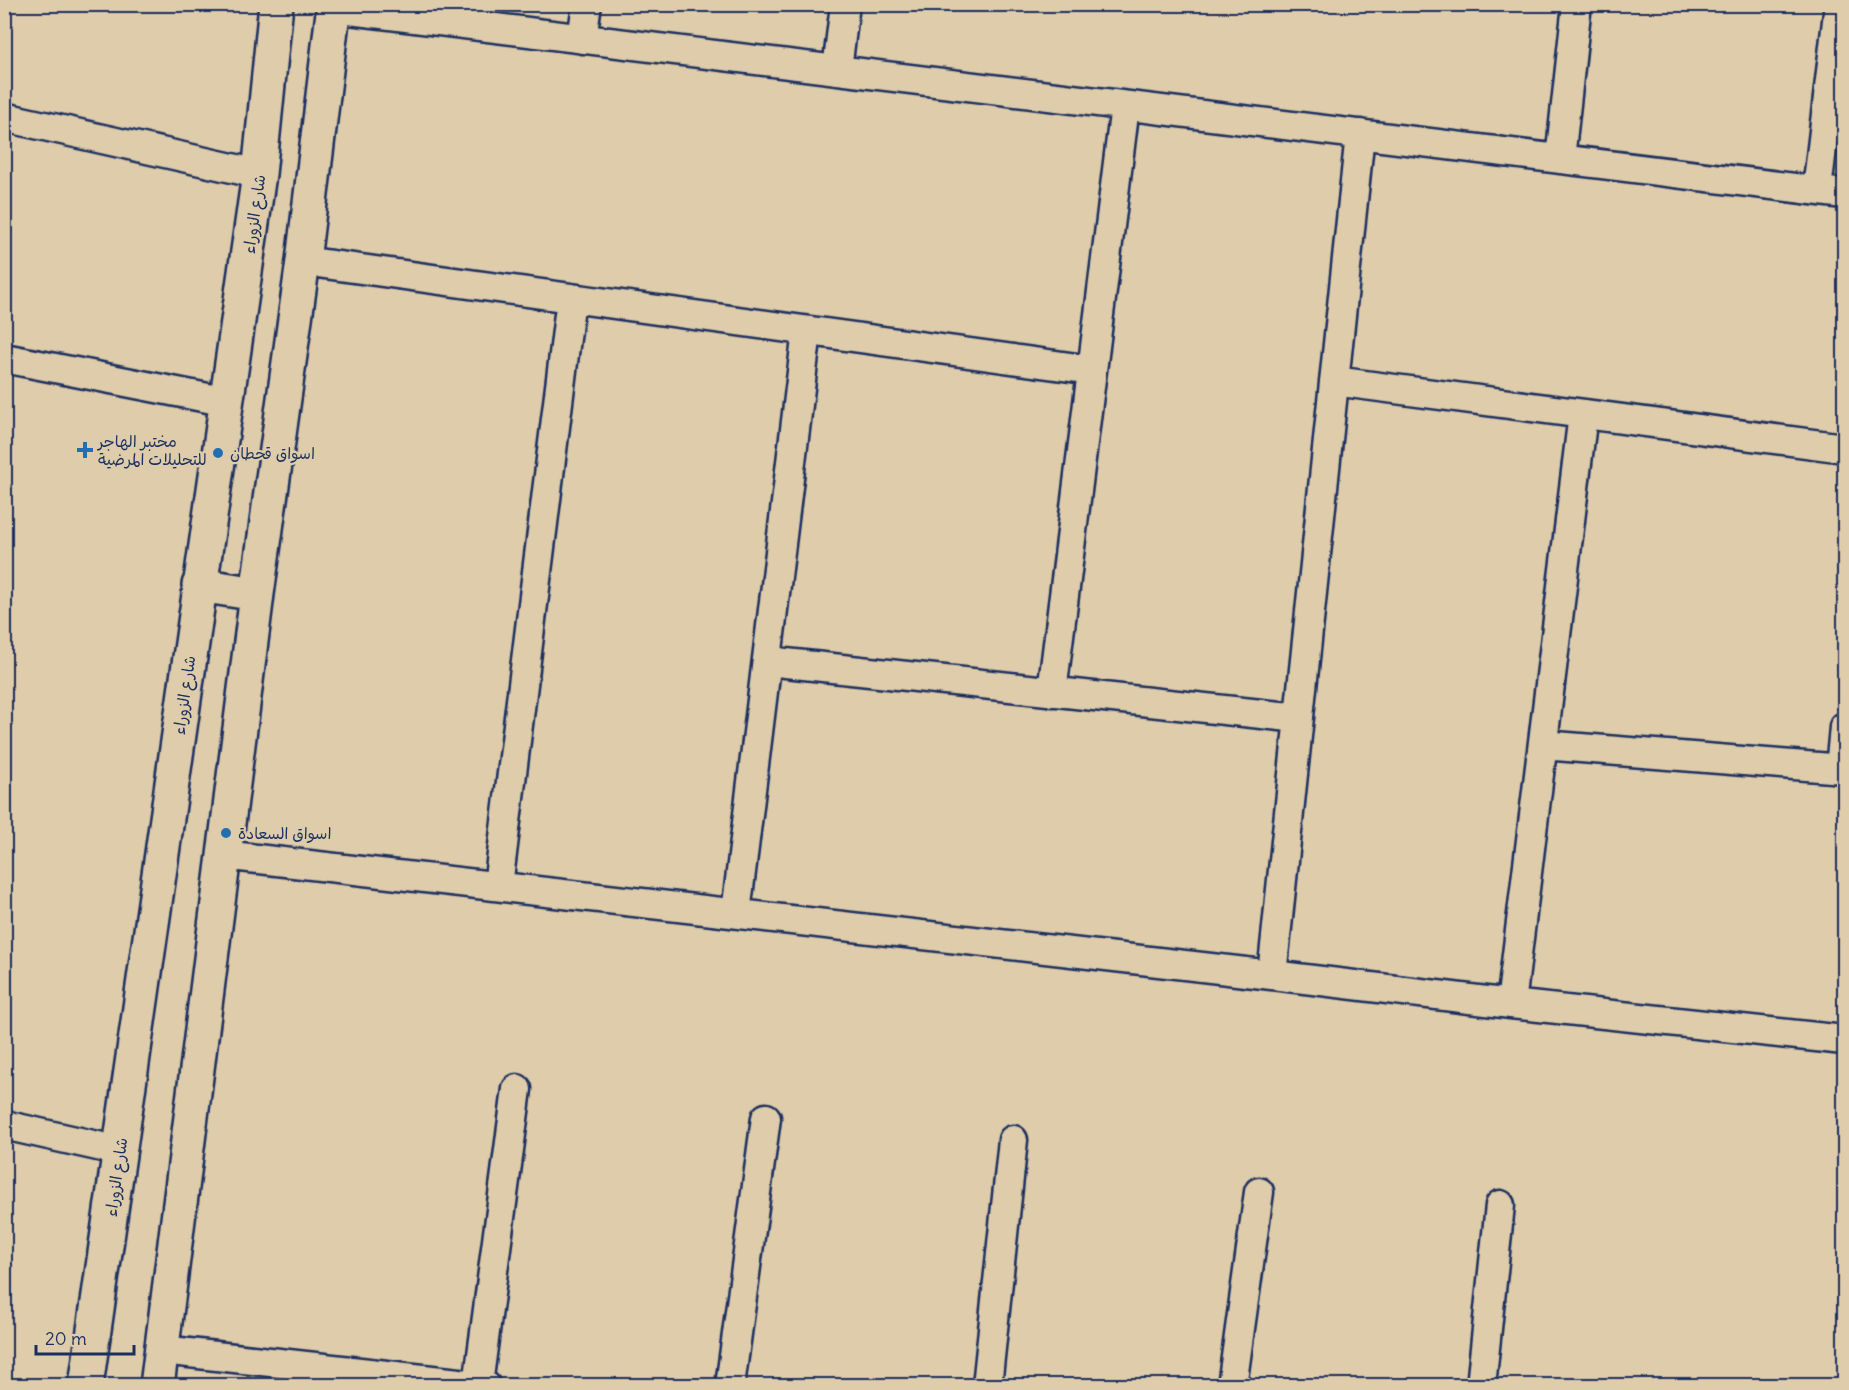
<svg xmlns="http://www.w3.org/2000/svg" width="1849" height="1390" viewBox="0 0 1849 1390" font-family="Delius,'Playpen Sans Arabic',sans-serif">
	<style>
		.lines { fill: none; stroke-linecap: round; stroke-linejoin: round }
		.street-casing { stroke: #1b2f5e; stroke-width: 33 }
		.secondary-casing { stroke: #1b2f5e; stroke-width: 38 }
		.street { stroke: #deccaa; stroke-width: 28 }
		.secondary { stroke: #deccaa; stroke-width: 33 }
		.poi-dot { fill: #1f6fb2; stroke: #deccaa; stroke-width: 2 }
		.labels { text-anchor: middle; stroke-width: 4.5; stroke-linejoin: round; paint-order: stroke }
		.street-label { font-size: 16px; fill: #1b2f5e; stroke: #deccaa }
		.poi-label { font-size: 16px; fill: #1b2f5e; stroke: #deccaa; text-anchor: start }
	</style>
	<rect width="100%" height="100%" fill="#deccaa"/>
	<filter id="ink" filterUnits="userSpaceOnUse"><feTurbulence type="fractalNoise" baseFrequency=".0167" numOctaves="2"/><feDisplacementMap in="SourceGraphic" scale="12" xChannelSelector="R" yChannelSelector="G"/><feConvolveMatrix kernelMatrix="1 2 1 2 8 2 1 2 1" color-interpolation-filters="sRGB"/></filter>
	<g filter="url(#ink)">
		<g class="lines">
			<defs>
				<path id="street" d="M333 8 1844 194
					M582 39 587 4
					M837 70 845 4
					M4 117 259 174
					M1560 159 1577 4
					M1817 190 1839 4
					M303 261 1092 370
					M4 358 228 402
					M1334 381 1844 448
					M767 661 1299 718
					M1052 692 1125 106
					M1543 745 1844 769
					M1840 769 1844 727
					M223 855 1272 975 1511 1004 1844 1040
					M498 886 571 298
					M736 913 807 331
					M1272 975 1360 134
					M1511 1004 1583 414
					M4 1125 120 1151
					M162 1350 486 1386
					M478 1385 517 1089
					M730 1386 766 1118
					M987 1386 1013 1140
					M1232 1386 1259 1192
					M1481 1386 1500 1205"/>
				<path id="secondary" d="M199 585 257 594
					M86 1386 259 174 276 4
					M157 1386 257 594 303 261 334 4"/>
			</defs>
			<use href="#street" class="street-casing"/>
			<use href="#secondary" class="secondary-casing"/>
			<use href="#street" class="street"/>
			<use href="#secondary" class="secondary"/>
		</g>
	</g>
	<g class="poi-dot">
		<path d="M82 441h6v6h6v6h-6v6h-6v-6h-6v-6h6z"/>
		<circle cx="218" cy="453" r="6"/>
		<circle cx="226" cy="833" r="6"/>
	</g>
	<g class="labels">
		<g class="street-label">
			<text transform="translate(254 214) rotate(-82)" y="6">شارع الزوراء</text>
			<text transform="translate(184 695) rotate(-82)" y="6">شارع الزوراء</text>
			<text transform="translate(116 1177) rotate(-82)" y="6">شارع الزوراء</text>
		</g>
		<g class="poi-label">
			<text x="98" y="447">مختبر الهاجر<tspan x="98" dy="18">للتحليلات المرضية</tspan></text>
			<text x="230" y="459">اسواق قحطان</text>
			<text x="238" y="839">اسواق السعادة</text>
		</g>
	</g>
	<rect width="1849" height="1390" fill="none" stroke="#deccaa" stroke-width="24"/>
	<rect x="12" y="12" width="1825" height="1366" fill="none" stroke="#1b2f5e" stroke-width="2" filter="url(#ink)"/>
	<path d="M36 1345v9h98v-9" fill="none" stroke="#1b2f5e" stroke-width="3"/>
	<text x="45" y="1345" font-size="18" fill="#1b2f5e" stroke="#deccaa" stroke-width="4.5" paint-order="stroke">20 m</text>
</svg>
